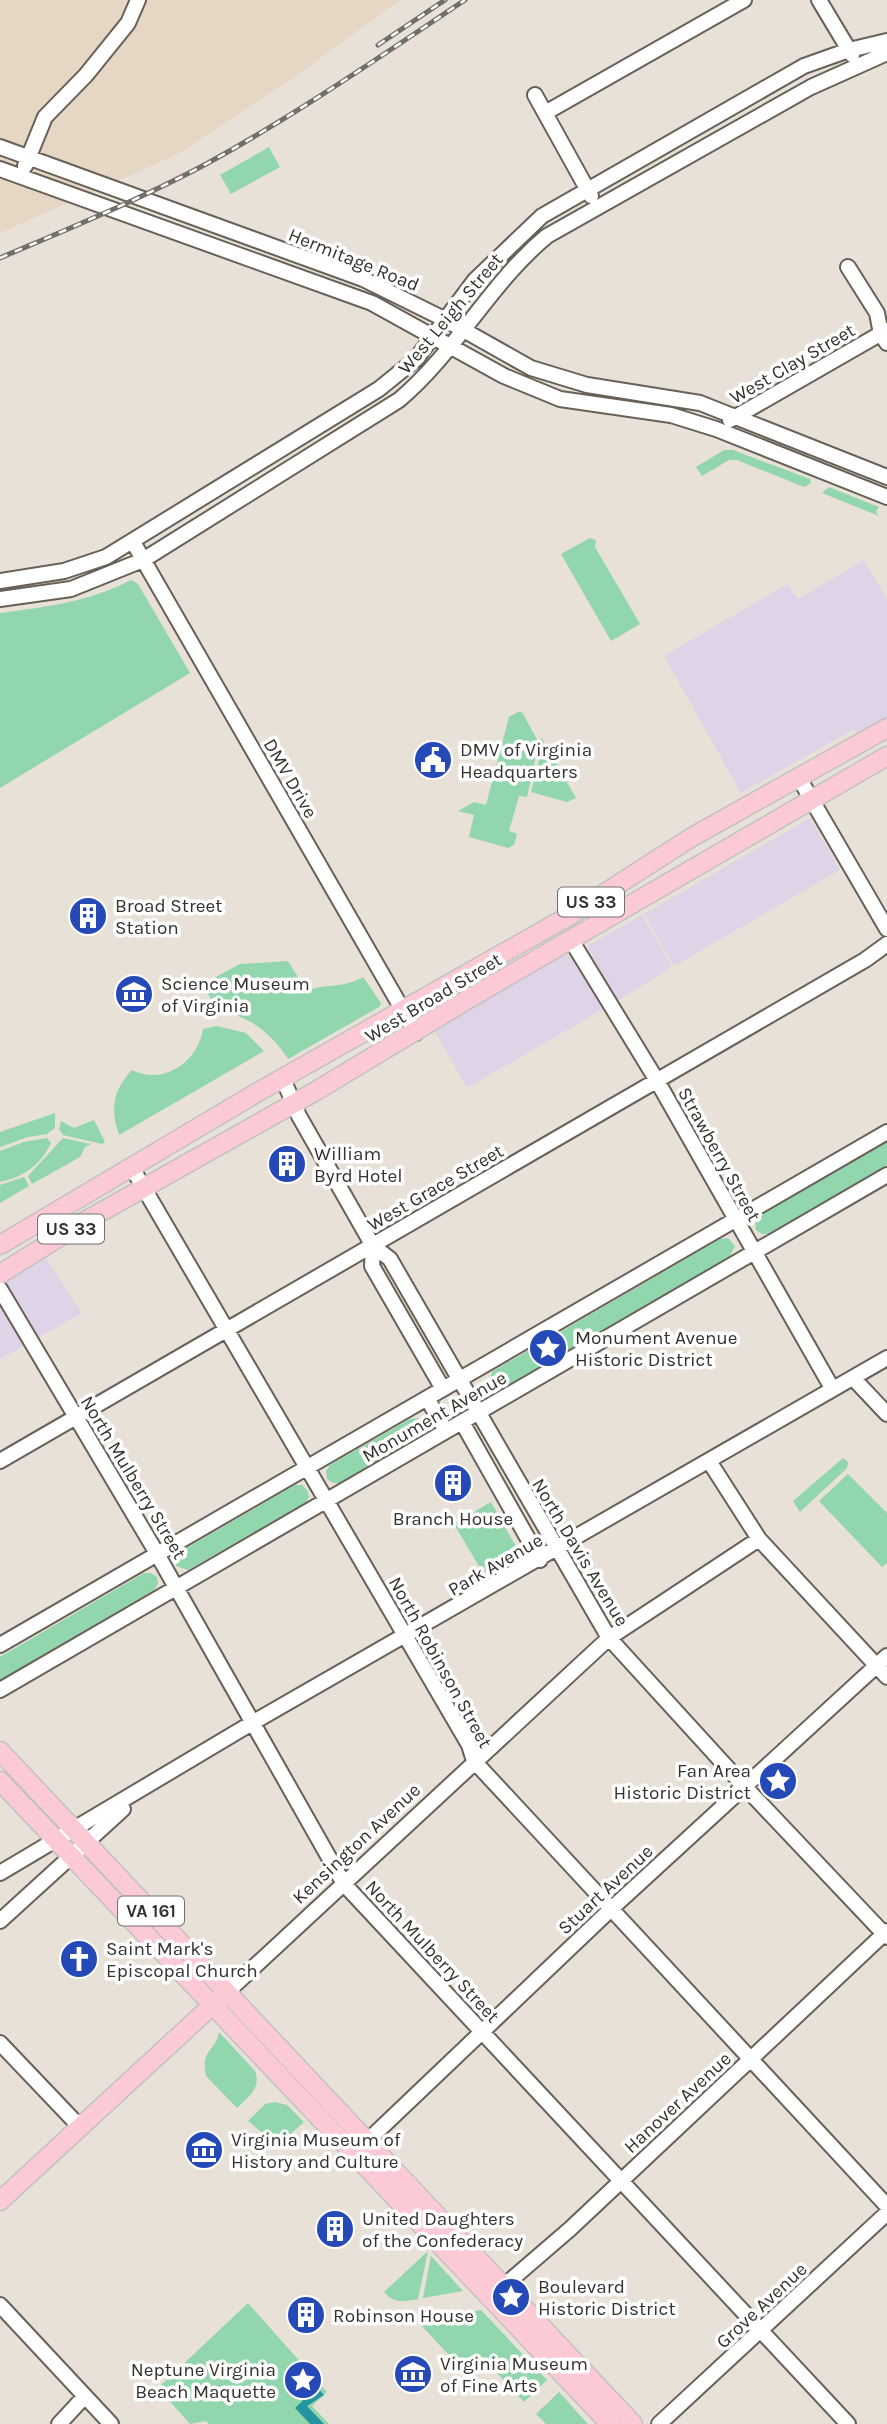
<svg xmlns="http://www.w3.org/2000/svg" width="887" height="2424" viewBox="0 0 887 2424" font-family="Karla,sans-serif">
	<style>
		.commercial { fill: #dfd3e7 }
		.industrial { fill: #e6d6c4 }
		.green { fill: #91d6ac }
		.water { fill: #2595a2 }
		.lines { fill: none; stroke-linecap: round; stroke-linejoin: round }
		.minor-casing { stroke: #676158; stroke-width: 18 }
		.major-casing { stroke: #c2c2c0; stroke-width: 21 }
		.minor { stroke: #fff; stroke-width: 14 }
		.major { stroke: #fccad7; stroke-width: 18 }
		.rail-casing { stroke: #726e68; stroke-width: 5 }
		.rail { stroke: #fff; stroke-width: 2.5; stroke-dasharray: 8; stroke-linecap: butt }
		.labels { text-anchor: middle; stroke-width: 7; stroke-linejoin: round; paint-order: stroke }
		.shield { fill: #fff; stroke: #72706d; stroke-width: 2 }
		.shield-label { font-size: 18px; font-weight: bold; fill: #35322e }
		.street-label { font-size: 19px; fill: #35322e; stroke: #fff }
		.poi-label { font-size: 19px; fill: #35322e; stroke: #fff; text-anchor: start }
	</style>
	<rect width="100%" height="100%" fill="#e8e1d7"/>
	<path class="commercial" d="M864 560 887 600V719L859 735 854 729 741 793 664 656 787 584 798 599Z
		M810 818 840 870 674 966 644 914Z
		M642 915 672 967 617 1001 587 946Z
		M561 955 570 956 603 1009 467 1088 433 1028Z
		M44 1255 82 1313 0 1359V1280Z"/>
	<path class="industrial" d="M0 0H400L297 75 178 154 0 233Z"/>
	<path class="green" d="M269 147 280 167 231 194 220 175Z
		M724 450H733L810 479 811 483 804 487 737 460H729L702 476 696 467Z
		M829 487 879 507 876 512 879 516 822 493Z
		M590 538 596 540 595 547 640 624 611 641 561 554Z
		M131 580 138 584 190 673 0 788V613C46 607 89 602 131 580Z
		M518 712H522L539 743 527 797 519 796 509 831 517 834 514 845 508 848 469 837 474 815 458 811 474 802 486 805 509 717Z
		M541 737 576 798 567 802 531 792 542 748Z
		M288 961 307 992C323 982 341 990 363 977L381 1003 379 1007 288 1059C271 1033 249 1015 217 1011L203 984 240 964Z
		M217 1026 246 1033 264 1051 119 1135C110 1109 113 1090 132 1070 163 1086 198 1062 203 1029Z
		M55 1113V1128L47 1134 28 1137 0 1147V1132Z
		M94 1120 105 1142 102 1144 63 1135 59 1129 61 1121 74 1128Z
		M47 1138 51 1143C41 1165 23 1177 0 1182V1151L24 1142Z
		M63 1138 91 1144 85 1147 80 1157 32 1184 28 1176Z
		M887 1142V1165L769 1234H762L756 1230 755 1222 759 1216Z
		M24 1177 29 1186 0 1203V1185Z
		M728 1238 735 1246 730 1256 503 1388H496L491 1384 490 1377 493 1371 720 1239Z
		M418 1418 425 1426 420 1436 340 1483H333L327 1479 326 1471 330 1465 410 1419Z
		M843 1458 848 1462 847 1468 800 1512 793 1501Z
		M848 1474 887 1513V1563L882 1567 819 1501Z
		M295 1485H302L307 1490 309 1497 305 1503 188 1570 176 1566 178 1553Z
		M491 1502 519 1552 483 1573 454 1524Z
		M144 1573H151L157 1577 158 1584 154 1590 0 1680V1657Z
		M219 2032 255 2071C261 2088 250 2096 237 2108L206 2076C200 2050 216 2051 219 2032Z
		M275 2102 287 2105 304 2122 285 2139 281 2148 248 2121 265 2104Z
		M428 2251 418 2299C403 2302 395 2304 384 2292Z
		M431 2256 463 2291 423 2298Z
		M248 2303 327 2392 312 2406 329 2424H209L206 2421 190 2424 158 2388Z
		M481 2310 547 2380 524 2402 479 2354 462 2369 418 2322Z
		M559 2392 588 2424H546L536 2414Z"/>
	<path class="water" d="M317 2387 324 2395 307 2406 324 2424H310L295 2408Z"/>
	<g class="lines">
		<defs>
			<path id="minor" d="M819 0 852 55
				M535 95 591 196
				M545 113 744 0
				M0 147 363 279 444 319 531 368 587 385 700 403 887 477
				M25 166 45 117 86 75 128 23 138 0
				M0 169 372 303 504 376 560 399 671 415 716 429 887 497
				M848 267 877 313 881 334 887 343
				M730 420 887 330
				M133 542 416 1033
				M0 581 64 571 106 557 379 389 416 359 475 280 542 216 804 66 849 50 887 41
				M0 599 71 589 143 560 399 400C456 352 490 283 547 236L811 87 887 53
				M799 778 887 929
				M571 940 656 1079 832 1388
				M283 1079 299 1116 373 1246 390 1259 609 1638 744 1786 887 1937
				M131 1166 469 1745 474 1761 887 2206
				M373 1246 372 1266 443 1389
				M0 1289 152 1545 344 1884 848 2424
				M853 1378 887 1414
				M427 1398 446 1431
				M462 1422 540 1560
				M0 1461 865 960 887 944
				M709 1461 759 1539 887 1677
				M0 1645 887 1132
				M0 1690 887 1175
				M0 1873 252 1723 887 1358
				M0 1921 123 1809
				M227 1992 609 1638 759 1539
				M0 2043 80 2127
				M360 2148 610 1910 887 1656
				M498 2291 570 2229 887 1931
				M0 2305 111 2424
				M59 2424 85 2396
				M659 2424 887 2213"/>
			<path id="major" d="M0 1245 258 1092 569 916 692 837 887 728
				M0 1274 85 1221 316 1091 470 998 887 756
				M0 1751 633 2424
				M0 1781 610 2424
				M0 2201 219 1999"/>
		</defs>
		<use href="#minor" class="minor-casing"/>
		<use href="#major" class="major-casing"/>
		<use href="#minor" class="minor"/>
		<use href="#major" class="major"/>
		<defs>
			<path id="rail" d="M378 45 445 0
				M0 258C70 228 141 199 208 163 297 114 381 56 465 0"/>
		</defs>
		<use href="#rail" class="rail-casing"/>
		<use href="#rail" class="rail"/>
	</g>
	<defs>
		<symbol id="civic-disc" viewBox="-11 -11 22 22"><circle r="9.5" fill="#2649b8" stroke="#fff"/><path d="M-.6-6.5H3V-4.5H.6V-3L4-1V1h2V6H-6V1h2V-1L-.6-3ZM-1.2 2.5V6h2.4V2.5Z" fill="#fff"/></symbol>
		<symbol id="building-disc" viewBox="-11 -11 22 22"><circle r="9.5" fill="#2649b8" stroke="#fff"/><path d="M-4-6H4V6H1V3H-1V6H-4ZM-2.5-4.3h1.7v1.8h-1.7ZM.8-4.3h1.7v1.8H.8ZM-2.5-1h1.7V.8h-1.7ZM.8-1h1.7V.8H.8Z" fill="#fff"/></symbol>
		<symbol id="museum-disc" viewBox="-11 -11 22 22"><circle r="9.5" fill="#2649b8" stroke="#fff"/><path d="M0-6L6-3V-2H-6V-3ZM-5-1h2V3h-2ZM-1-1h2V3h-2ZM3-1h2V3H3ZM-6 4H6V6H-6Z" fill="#fff"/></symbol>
		<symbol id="sight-disc" viewBox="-11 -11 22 22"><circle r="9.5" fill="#2649b8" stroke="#fff"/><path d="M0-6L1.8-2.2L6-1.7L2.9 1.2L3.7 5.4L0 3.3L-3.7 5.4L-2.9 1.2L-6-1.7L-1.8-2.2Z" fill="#fff"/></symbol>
		<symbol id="church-disc" viewBox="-11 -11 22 22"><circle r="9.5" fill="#2649b8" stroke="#fff"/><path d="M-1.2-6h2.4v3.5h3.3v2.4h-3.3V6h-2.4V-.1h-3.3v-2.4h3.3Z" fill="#fff"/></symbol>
	</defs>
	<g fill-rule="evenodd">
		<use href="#civic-disc" x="411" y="738" width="44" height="44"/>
		<use href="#building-disc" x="66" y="894" width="44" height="44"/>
		<use href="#museum-disc" x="112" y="972" width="44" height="44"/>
		<use href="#building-disc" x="265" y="1142" width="44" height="44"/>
		<use href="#sight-disc" x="526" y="1326" width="44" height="44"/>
		<use href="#building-disc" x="431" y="1461" width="44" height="44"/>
		<use href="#sight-disc" x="756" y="1759" width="44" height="44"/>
		<use href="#church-disc" x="57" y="1937" width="44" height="44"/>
		<use href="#museum-disc" x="182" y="2128" width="44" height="44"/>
		<use href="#building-disc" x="313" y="2207" width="44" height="44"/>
		<use href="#sight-disc" x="489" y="2275" width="44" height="44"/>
		<use href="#building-disc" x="284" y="2293" width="44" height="44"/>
		<use href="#museum-disc" x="391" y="2352" width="44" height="44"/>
		<use href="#sight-disc" x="281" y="2358" width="44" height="44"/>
	</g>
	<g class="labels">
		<g class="shield">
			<rect x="558" y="887.5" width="66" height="29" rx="5"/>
			<rect x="38" y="1214.5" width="66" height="29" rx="5"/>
			<rect x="118" y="1896.5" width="66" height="29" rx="5"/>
		</g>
		<g class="shield-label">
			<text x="591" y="908">US 33</text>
			<text x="71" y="1235">US 33</text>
			<text x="151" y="1917">VA 161</text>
		</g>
		<g class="street-label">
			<text transform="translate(354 259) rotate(22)" y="7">Hermitage Road</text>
			<text transform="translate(450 313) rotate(-50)" y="7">West Leigh Street</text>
			<text transform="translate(792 363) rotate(-30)" y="7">West Clay Street</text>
			<text transform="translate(291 778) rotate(60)" y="7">DMV Drive</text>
			<text transform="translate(433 997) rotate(-31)" y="7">West Broad Street</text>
			<text transform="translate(720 1154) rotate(61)" y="7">Strawberry Street</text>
			<text transform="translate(435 1187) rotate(-30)" y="7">West Grace Street</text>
			<text transform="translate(434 1416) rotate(-30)" y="7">Monument Avenue</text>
			<text transform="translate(134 1477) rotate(59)" y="7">North Mulberry Street</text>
			<text transform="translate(581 1552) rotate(59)" y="7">North Davis Avenue</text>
			<text transform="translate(495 1564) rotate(-30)" y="7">Park Avenue</text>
			<text transform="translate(441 1662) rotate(61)" y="7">North Robinson Street</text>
			<text transform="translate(356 1843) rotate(-43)" y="7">Kensington Avenue</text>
			<text transform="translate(605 1889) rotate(-43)" y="7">Stuart Avenue</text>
			<text transform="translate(433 1951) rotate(47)" y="7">North Mulberry Street</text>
			<text transform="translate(677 2102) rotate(-43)" y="7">Hanover Avenue</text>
			<text transform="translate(761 2305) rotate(-43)" y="7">Grove Avenue</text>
		</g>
		<g class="poi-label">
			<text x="460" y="756">DMV of Virginia<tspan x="460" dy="22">Headquarters</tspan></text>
			<text x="115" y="912">Broad Street<tspan x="115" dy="22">Station</tspan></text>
			<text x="161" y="990">Science Museum<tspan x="161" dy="22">of Virginia</tspan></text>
			<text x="314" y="1160">William<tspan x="314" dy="22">Byrd Hotel</tspan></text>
			<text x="575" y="1344">Monument Avenue<tspan x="575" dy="22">Historic District</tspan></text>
			<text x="453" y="1525" text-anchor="middle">Branch House</text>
			<text x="751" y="1777" text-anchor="end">Fan Area<tspan x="751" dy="22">Historic District</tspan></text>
			<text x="106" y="1955">Saint Mark's<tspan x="106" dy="22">Episcopal Church</tspan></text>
			<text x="231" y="2146">Virginia Museum of<tspan x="231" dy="22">History and Culture</tspan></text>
			<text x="362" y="2225">United Daughters<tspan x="362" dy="22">of the Confederacy</tspan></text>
			<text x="538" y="2293">Boulevard<tspan x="538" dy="22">Historic District</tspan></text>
			<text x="333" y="2322">Robinson House</text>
			<text x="440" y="2370">Virginia Museum<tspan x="440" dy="22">of Fine Arts</tspan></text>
			<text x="276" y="2376" text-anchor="end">Neptune Virginia<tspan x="276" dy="22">Beach Maquette</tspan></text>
		</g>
	</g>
</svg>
